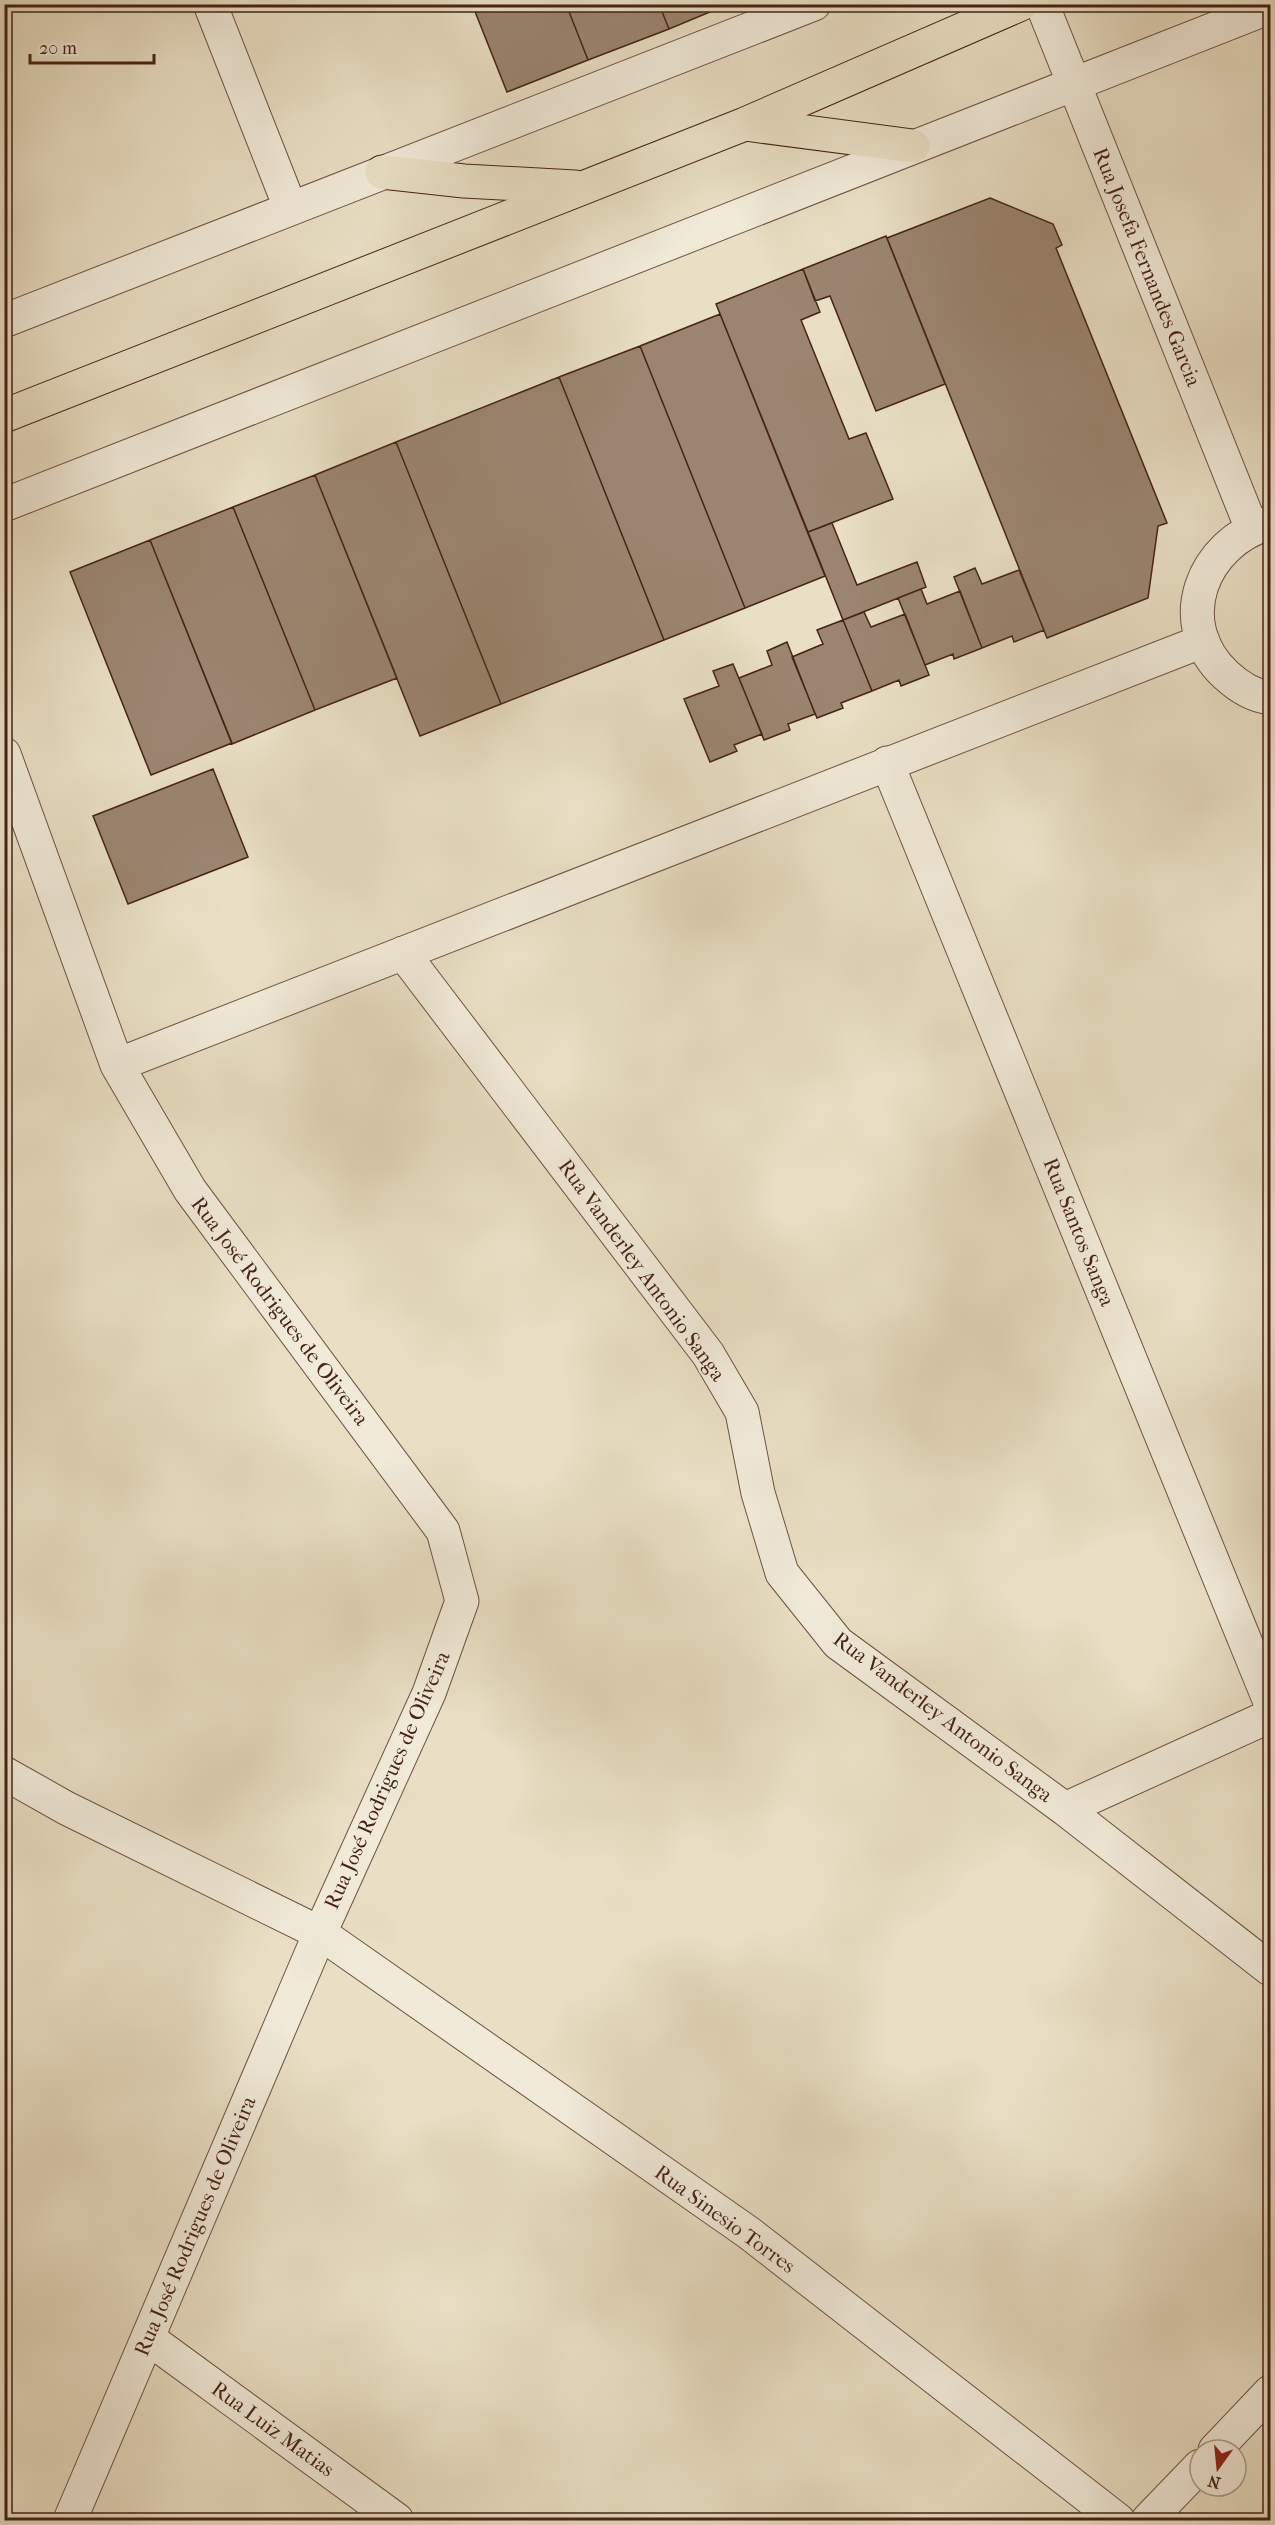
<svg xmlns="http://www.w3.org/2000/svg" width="1275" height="2525" viewBox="0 0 1275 2525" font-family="'IM FELL French Canon',serif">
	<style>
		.building { fill: #9b8570; stroke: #462316; stroke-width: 1.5 }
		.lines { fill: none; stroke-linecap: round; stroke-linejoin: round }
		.minor-casing { stroke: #6f5242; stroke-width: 35 }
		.major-casing { stroke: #462316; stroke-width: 35 }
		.minor { stroke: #f1ead9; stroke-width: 33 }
		.major { stroke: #e9dfc4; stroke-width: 33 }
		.labels { text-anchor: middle; stroke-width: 4.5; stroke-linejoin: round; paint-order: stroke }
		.street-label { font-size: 21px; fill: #462316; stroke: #f1ead9 }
	</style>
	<rect width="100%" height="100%" fill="#e9dfc4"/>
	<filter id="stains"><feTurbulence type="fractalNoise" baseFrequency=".00333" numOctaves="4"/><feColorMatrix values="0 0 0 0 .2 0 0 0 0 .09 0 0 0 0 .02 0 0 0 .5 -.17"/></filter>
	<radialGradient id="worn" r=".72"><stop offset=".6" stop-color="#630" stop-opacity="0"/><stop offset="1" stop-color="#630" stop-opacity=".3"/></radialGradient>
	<path class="building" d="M472 4H566L588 60 507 92Z
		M566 4H659L669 29 588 60Z
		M659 4H729L669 29Z
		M990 198 1053 224 1062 245 1056 248 1167 523 1158 526 1148 598 1047 638 887 238Z
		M886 236 945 384 876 411 830 296 815 301 803 269Z
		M803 269 820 312 801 320 849 439 866 433 893 499 808 532 716 304Z
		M720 314 825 576 745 608 640 346Z
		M640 346 745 608 664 640 559 377Z
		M559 377 664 640 501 704 396 442Z
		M396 442 501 704 420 736 315 475Z
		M315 475 397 678 315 710 233 507Z
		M233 507 315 710 232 744 150 540Z
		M832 523 857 585 917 562 926 587 843 620 808 532Z
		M150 540 232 743 151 775 70 572Z
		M975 568 982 584 1019 570 1044 630 1014 642 1012 636 982 648 954 577Z
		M921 589 927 604 960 591 982 648 954 659 953 654 925 665 898 598Z
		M864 612 871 627 905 614 929 675 901 686 899 680 872 691 843 620Z
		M843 620 872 691 841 703 843 708 817 718 792 657 823 644 817 630Z
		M787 642 815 714 788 724 790 730 764 740 739 678 772 665 767 651Z
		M733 664 762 734 734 745 737 751 710 762 684 699 719 686 713 671Z
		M213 769 248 857 128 904 93 816Z"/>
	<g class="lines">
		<defs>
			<path id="minor" d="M210 4 290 207
				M1042 4 1252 529
				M4 321 814 4
				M4 505 1270 7
				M1270 523C1202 542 1170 623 1226 675 1238 686 1254 696 1270 698
				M4 754 117 1065 190 1190 443 1531 462 1601 429 1693 320 1933 70 2520
				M887 763 1270 1702
				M403 953 708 1354 742 1412 758 1493 782 1573 838 1643 1065 1809 1270 1969
				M117 1065 1203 641
				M4 1773 66 1808 320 1933 749 2233 1118 2520
				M1065 1809 1270 1716
				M148 2338 397 2520
				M1215 2450 1270 2392
				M1148 2520 1200 2466"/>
			<path id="major" d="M745 124 913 146
				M382 172 464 181 575 187
				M4 416 745 124 1021 4"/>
		</defs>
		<use href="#minor" class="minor-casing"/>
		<use href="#major" class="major-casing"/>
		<use href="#minor" class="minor"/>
		<use href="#major" class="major"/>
	</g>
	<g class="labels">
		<g class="street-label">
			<text transform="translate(1147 267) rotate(68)" y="7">Rua Josefa Fernandes Garcia</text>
			<text transform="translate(1079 1232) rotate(68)" y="7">Rua Santos Sanga</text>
			<text transform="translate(642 1270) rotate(54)" y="7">Rua Vanderley Antonio Sanga</text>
			<text transform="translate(280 1311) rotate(53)" y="7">Rua José Rodrigues de Oliveira</text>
			<text transform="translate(943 1717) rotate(37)" y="7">Rua Vanderley Antonio Sanga</text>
			<text transform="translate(387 1780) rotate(-66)" y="7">Rua José Rodrigues de Oliveira</text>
			<text transform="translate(725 2219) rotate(36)" y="7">Rua Sinesio Torres</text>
			<text transform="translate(195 2226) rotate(-67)" y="7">Rua José Rodrigues de Oliveira</text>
			<text transform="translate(273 2429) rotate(36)" y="7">Rua Luiz Matias</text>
		</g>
	</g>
	<rect width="1275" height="2525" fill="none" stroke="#e9dfc4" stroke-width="24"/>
	<rect x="6" y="6" width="1263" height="2513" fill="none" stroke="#462316" stroke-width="3"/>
	<rect x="12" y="12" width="1251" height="2501" fill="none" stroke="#462316" stroke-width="1.5"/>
	<g transform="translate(1218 2468) rotate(195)"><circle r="28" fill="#f1ead9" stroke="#ad9a8b" stroke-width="1.5"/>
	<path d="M0-4.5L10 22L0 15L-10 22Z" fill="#8f2418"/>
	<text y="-9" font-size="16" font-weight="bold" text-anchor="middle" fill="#462316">N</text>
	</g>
	<path d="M30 54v9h124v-9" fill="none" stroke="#462316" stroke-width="3"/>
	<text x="39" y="54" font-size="18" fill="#462316" stroke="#f1ead9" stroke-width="4.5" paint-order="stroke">20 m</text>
	<rect width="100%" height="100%" filter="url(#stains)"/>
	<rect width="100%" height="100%" fill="url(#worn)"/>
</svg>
